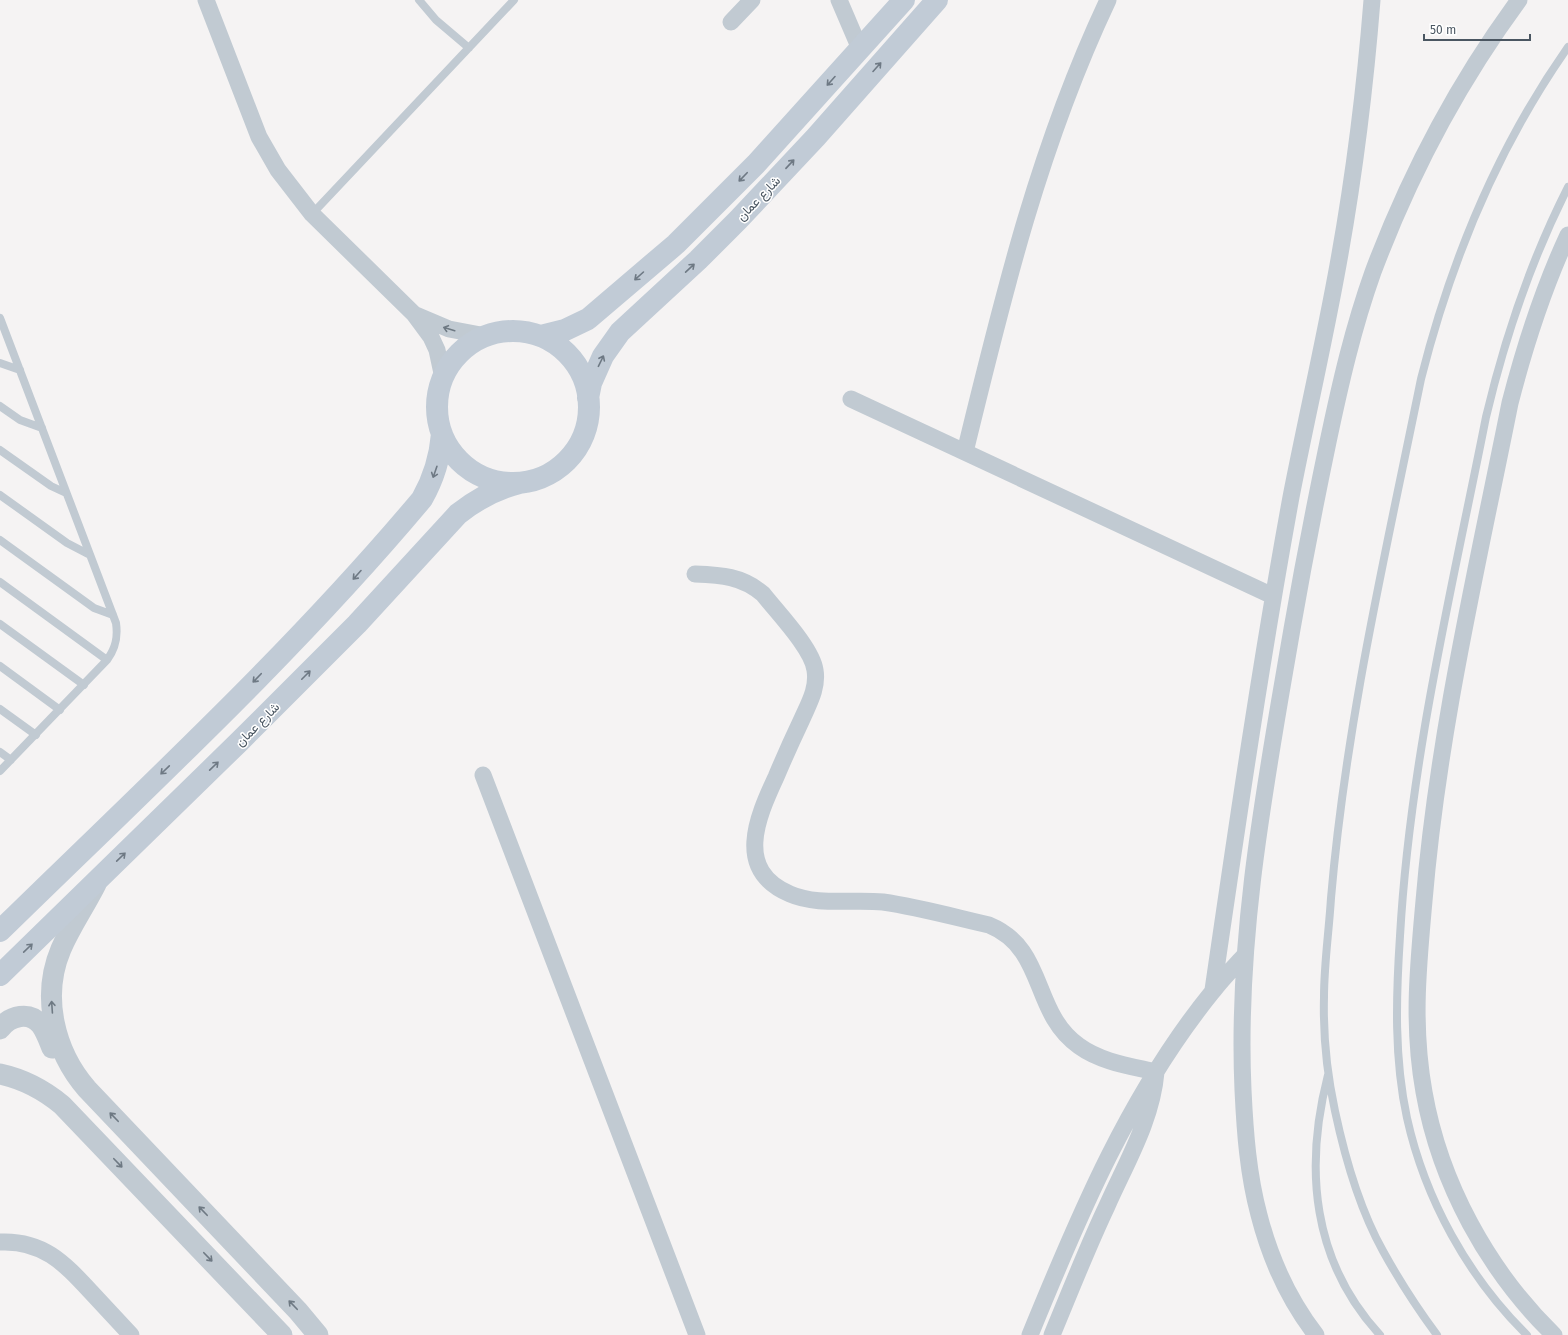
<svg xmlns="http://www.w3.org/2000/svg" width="1568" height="1335" viewBox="0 0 1568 1335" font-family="'Fira Sans',Vazirmatn,sans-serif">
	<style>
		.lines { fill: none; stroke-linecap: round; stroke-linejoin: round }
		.service { stroke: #c1cad2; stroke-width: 8 }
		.minor { stroke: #c1cad2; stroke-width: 17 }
		.tertiary { stroke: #c1cad2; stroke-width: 21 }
		.secondary { stroke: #c1cbd6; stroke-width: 22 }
		.oneway { stroke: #6e7984 }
		.oneway2 { stroke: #6e7983 }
		.labels { text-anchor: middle; stroke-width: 3; stroke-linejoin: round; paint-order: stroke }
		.street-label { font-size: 13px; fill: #4a5661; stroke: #fff }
	</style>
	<rect width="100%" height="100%" fill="#f5f3f3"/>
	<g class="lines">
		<path class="service" d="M419 0 436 20 469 48
			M312 214 514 0
			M0 318 116 623C118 637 116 648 107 660L0 771
			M0 363 20 370
			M0 406 20 420 42 428
			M0 450 51 486 66 493
			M0 495 67 543 90 555
			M0 540 94 608 113 615
			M0 582 107 660
			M0 624 84 685
			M0 666 60 710
			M0 709 36 735
			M0 752 11 760
			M1328 1075C1304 1168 1312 1261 1380 1335
			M1437 1335C1417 1308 1399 1280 1383 1251 1359 1208 1345 1158 1335 1111 1327 1074 1323 1035 1324 997 1324 964 1329 931 1331 898 1346 722 1386 551 1421 379 1451 260 1497 148 1568 47
			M1527 1335C1468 1277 1425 1199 1407 1118 1394 1058 1396 997 1400 936 1410 760 1452 589 1486 417 1505 337 1531 260 1568 187"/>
		<path class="minor" d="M206 0 259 137 278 170 312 214 414 314 431 337 437 350 443 378
			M839 0 860 49
			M731 22 752 0
			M416 315 449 329 486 336
			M851 399 1273 596
			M965 452C1003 296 1039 146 1108 0
			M695 574C721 575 742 576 763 594 777 612 812 648 815 670 818 688 809 703 802 719 793 738 784 758 776 777 757 818 734 870 790 894 817 906 853 899 883 902 918 907 954 917 989 925 1047 949 1031 1012 1079 1046 1101 1062 1130 1066 1156 1072 1152 1120 1126 1163 1107 1206 1087 1248 1070 1292 1052 1335
			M483 775 697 1335
			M1213 990C1237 825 1261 661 1291 497 1306 420 1324 343 1338 265 1354 177 1365 89 1372 0
			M0 1242C43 1240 64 1263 91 1292 104 1306 118 1321 131 1335
			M1030 1335C1079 1215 1130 1093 1213 991 1223 978 1234 967 1245 955
			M1316 1335C1289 1300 1270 1258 1259 1215 1248 1174 1245 1132 1243 1090 1236 935 1266 781 1292 629 1303 566 1315 504 1328 442 1340 385 1353 328 1373 272 1409 176 1458 83 1519 0
			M1554 1335C1488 1271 1440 1183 1424 1092 1412 1025 1418 968 1424 901 1438 733 1477 568 1510 403 1525 345 1543 289 1568 235"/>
		<path class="tertiary" d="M96 884C85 906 71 926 61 949 41 996 54 1051 87 1089L298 1311 318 1335
			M0 1029C10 1015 30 1011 41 1025 46 1032 49 1041 52 1048
			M0 1074C23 1079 44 1090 62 1105L282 1335"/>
		<path class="secondary" d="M437 407a76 76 0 1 1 152 0a76 76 0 1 1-152 0Z
			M541 336 565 330 588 319 676 244 756 164 904 0
			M588 398 591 383 603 356 620 332 698 260 738 220 816 137 937 0
			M0 931C143 791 293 653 422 499 434 478 440 458 442 434
			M0 975 240 741 357 624 458 514C477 499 496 489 519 483"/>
	</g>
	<defs><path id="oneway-shaft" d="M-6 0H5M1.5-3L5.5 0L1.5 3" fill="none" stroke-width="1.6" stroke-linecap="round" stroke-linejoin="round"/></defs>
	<g class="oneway">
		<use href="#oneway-shaft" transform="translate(877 67) rotate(-48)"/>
		<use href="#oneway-shaft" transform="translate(831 81) rotate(132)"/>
		<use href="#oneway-shaft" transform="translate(790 164) rotate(-47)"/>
		<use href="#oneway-shaft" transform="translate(743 177) rotate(134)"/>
		<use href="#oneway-shaft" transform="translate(690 268) rotate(-43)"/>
		<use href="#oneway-shaft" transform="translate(639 276) rotate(138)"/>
		<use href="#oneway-shaft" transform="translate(601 361) rotate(-64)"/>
		<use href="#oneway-shaft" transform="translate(435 472) rotate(109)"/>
		<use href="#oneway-shaft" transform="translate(357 575) rotate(132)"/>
		<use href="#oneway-shaft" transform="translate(306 675) rotate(-45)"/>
		<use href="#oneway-shaft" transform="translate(257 678) rotate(134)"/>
		<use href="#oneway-shaft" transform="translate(214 766) rotate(-44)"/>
		<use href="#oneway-shaft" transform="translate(165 770) rotate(136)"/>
		<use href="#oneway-shaft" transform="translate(121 857) rotate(-44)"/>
		<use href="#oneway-shaft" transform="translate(28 948) rotate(-44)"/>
	</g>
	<g class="oneway2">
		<use href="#oneway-shaft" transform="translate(449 329) rotate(-163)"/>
		<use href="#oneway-shaft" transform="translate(52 1007) rotate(-94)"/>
		<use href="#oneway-shaft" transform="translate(114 1117) rotate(-134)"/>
		<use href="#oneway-shaft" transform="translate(118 1163) rotate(46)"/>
		<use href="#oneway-shaft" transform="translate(203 1211) rotate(-134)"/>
		<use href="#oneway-shaft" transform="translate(208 1257) rotate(46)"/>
		<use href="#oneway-shaft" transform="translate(293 1305) rotate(-134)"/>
	</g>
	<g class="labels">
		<g class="street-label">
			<text transform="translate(758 198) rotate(-46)" y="5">شارع عمان</text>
			<text transform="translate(257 724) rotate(-45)" y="5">شارع عمان</text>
		</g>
	</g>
	<path d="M1424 34v6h106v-6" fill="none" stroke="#4a5661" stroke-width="2"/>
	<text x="1430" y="34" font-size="12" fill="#4a5661" stroke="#ffffff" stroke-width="3" paint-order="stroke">50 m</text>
</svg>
